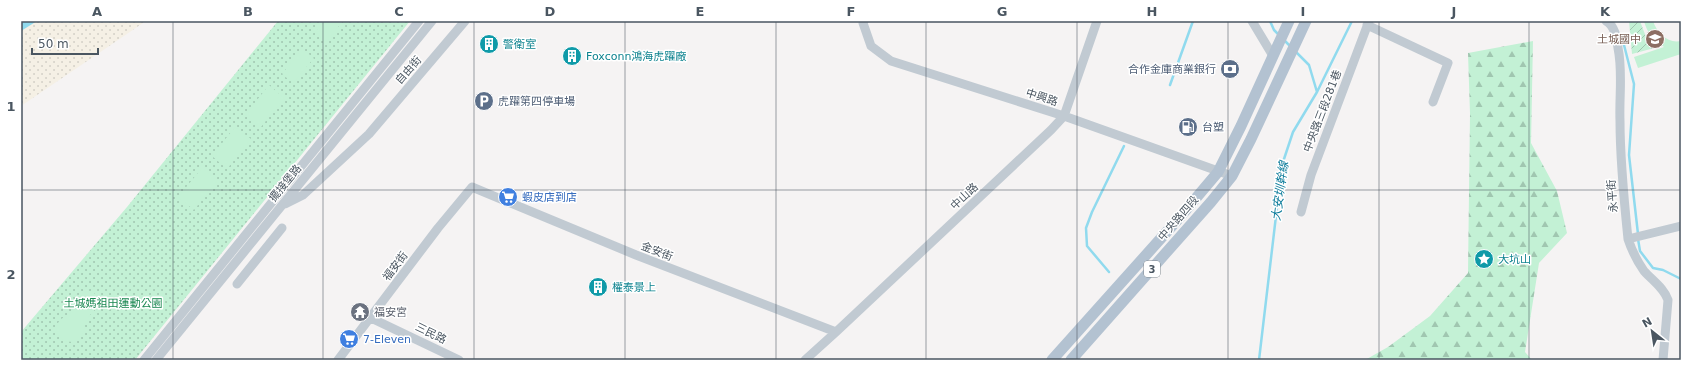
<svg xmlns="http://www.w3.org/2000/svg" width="1702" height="381" viewBox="0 0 1702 381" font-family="'DejaVu Sans','Noto Sans TC',sans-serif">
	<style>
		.grass { fill: url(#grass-dots) }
		.forest { fill: url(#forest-firs) }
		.sand { fill: url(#sand-dots) }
		.garden { fill: url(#garden-furrows) }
		.pitch { fill: #c3f1d5 }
		.water { fill: #90daee }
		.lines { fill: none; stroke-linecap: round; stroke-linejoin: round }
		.stream { stroke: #90daee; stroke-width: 2.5 }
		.minor { stroke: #c1cad2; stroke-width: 9 }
		.major { stroke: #b3c2d1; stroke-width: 11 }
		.grid { fill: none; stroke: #4a5661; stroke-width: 1; stroke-opacity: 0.55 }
		.labels { text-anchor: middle; stroke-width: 3; stroke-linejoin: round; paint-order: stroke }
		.shield { fill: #fff; stroke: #808990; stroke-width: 1 }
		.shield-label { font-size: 10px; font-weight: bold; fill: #4a5661 }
		.education-label { font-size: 11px; fill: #785e54; stroke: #fff; text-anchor: end }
		.culture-label { font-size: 11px; fill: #0d838f; stroke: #fff; text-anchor: start }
		.service-label { font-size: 11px; fill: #4e5e75; stroke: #fff; text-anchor: start }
		.street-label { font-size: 11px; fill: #4a5661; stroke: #fff }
		.shop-label { font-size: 11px; fill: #366cbe; stroke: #fff; text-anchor: start }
		.park-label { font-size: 11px; fill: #17864f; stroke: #fff }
		.worship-label { font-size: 11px; fill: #5b616d; stroke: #fff; text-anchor: start }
		.water-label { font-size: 12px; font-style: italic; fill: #0c7c9b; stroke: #fff }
		.neatline { fill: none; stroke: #4a5661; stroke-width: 1.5 }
		.grid-label { font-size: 13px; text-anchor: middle; font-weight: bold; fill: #4a5661 }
	</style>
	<defs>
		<pattern id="grass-dots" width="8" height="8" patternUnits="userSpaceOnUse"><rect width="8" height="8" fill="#c3f1d5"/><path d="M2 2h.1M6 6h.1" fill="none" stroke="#a0c6b0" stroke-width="1.8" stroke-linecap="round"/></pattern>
		<pattern id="forest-firs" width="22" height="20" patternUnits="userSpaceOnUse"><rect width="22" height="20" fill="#c3f1d5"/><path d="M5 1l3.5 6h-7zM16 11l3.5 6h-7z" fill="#a0c6b0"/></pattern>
		<pattern id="sand-dots" width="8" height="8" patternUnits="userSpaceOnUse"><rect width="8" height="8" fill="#f5f0e5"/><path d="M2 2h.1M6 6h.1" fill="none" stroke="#d4d0c7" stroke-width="1.8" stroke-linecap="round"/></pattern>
		<pattern id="garden-furrows" width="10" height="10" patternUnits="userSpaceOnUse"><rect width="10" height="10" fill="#c3f1d5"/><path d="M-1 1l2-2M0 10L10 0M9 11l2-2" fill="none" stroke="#a0c6b0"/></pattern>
	</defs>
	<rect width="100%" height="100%" fill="#f5f3f3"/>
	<path class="grass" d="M278 21H410L135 360H21V332L127 207Z"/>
	<path class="forest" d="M1533 41 1531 143 1557 191 1567 233 1539 263 1525 352 1532 360H1365L1388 347 1430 316 1468 273 1470 114 1468 53Z"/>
	<path class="sand" d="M21 21H146L21 106Z"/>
	<path class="garden" d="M1629 21H1640L1646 37 1658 47 1632 54Z"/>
	<path class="pitch" d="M324 21H343L326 42 315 32Z
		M1644 21H1653C1657 33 1668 44 1681 41V54L1638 68 1634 57 1664 47C1654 40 1647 33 1644 21Z
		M302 49 314 58 293 83 282 74Z
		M269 85 284 98 261 127 245 115Z
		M235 127 251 139 227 169 212 156Z
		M202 168 217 181 194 210 178 197Z
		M90 291 93 292 98 297C101 307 93 310 88 318 84 324 85 332 79 338 69 348 52 336 58 323 61 317 68 316 72 312 78 307 77 298 83 293Z"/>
	<path class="water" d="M21 21H37L21 31Z"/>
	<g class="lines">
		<path class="stream" d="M1270 21 1274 30 1279 35
			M1283 39 1291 47
			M1624 45 1634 84 1629 155 1638 234
			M1170 85 1193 21
			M1317 92 1352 21
			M1638 239 1640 251 1653 268 1663 270 1681 279
			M1109 272 1087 246 1086 228 1092 212 1124 146
			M1259 360 1282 165 1293 132 1317 92 1309 65 1295 51"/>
		<path class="minor" d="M864 21 863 23 871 46 891 61 1064 116 1232 176
			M1252 21 1273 56
			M1606 21C1615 26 1617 38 1618 48 1623 72 1619 96 1620 121 1620 160 1624 200 1628 239 1632 251 1637 261 1644 271 1653 281 1664 288 1668 300L1663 360
			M1367 25 1448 63 1433 102
			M285 204 303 195 369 134 465 21
			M1301 212 1311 175 1369 21
			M1628 239 1681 226
			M237 284 282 228
			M371 318 459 360
			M144 360 419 21
			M156 360 432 21
			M338 360 438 228 472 187 636 255 836 332
			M805 360 836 332 1051 130 1064 116 1097 21"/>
		<path class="major" d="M1052 360 1180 217 1218 172 1241 126 1289 21
			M1071 360 1211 202 1232 176 1251 139 1306 21"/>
	</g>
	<path class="grid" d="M173 21V360M323 21V360M474 21V360M625 21V360M776 21V360M926 21V360M1077 21V360M1228 21V360M1379 21V360M1529 21V360M21 190H1681"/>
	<defs>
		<symbol id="school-disc" viewBox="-11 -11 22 22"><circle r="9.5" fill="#8d6e63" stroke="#fff"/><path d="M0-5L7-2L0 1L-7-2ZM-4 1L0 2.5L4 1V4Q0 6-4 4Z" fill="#fff"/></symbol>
		<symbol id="building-disc" viewBox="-11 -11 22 22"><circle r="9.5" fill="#0f9aa8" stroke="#fff"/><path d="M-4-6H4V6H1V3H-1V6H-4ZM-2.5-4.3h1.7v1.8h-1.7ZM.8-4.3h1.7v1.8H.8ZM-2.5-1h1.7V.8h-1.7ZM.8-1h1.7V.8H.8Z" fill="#fff"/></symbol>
		<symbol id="bank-disc" viewBox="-11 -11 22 22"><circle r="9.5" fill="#5c6f8a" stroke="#fff"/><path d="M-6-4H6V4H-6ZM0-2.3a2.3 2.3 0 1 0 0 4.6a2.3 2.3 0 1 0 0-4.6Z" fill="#fff"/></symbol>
		<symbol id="parking-disc" viewBox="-11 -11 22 22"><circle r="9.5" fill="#5c6f8a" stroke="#fff"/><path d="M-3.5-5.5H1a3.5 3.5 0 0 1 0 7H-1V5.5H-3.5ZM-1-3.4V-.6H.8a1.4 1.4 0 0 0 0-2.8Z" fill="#fff"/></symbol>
		<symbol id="fuel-disc" viewBox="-11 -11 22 22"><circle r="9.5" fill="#5c6f8a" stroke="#fff"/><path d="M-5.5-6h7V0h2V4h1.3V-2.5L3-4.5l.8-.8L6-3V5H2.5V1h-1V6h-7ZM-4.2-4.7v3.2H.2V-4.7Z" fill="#fff"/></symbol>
		<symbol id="supermarket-disc" viewBox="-11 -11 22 22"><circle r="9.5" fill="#3f7fe0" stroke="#fff"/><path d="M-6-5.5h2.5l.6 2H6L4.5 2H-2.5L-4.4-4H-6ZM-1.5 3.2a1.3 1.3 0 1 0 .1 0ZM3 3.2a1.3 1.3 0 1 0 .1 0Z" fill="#fff"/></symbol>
		<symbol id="sight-disc" viewBox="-11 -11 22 22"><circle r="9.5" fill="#0f9aa8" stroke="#fff"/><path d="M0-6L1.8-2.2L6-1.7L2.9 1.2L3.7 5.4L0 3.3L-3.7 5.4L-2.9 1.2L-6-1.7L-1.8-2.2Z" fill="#fff"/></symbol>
		<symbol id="temple-disc" viewBox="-11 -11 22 22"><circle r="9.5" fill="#6b7280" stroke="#fff"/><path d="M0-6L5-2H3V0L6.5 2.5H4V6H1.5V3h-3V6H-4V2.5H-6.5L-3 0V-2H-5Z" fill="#fff"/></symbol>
	</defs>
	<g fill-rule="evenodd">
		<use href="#school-disc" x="1644" y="28" width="22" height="22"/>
		<use href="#building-disc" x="478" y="33" width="22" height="22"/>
		<use href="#building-disc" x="561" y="45" width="22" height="22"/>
		<use href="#bank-disc" x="1219" y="58" width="22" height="22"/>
		<use href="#parking-disc" x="473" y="90" width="22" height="22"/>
		<use href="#fuel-disc" x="1177" y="116" width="22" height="22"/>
		<use href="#supermarket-disc" x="497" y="186" width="22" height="22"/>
		<use href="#sight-disc" x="1473" y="248" width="22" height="22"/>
		<use href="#building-disc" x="587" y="276" width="22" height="22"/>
		<use href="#temple-disc" x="349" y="301" width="22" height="22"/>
		<use href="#supermarket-disc" x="338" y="328" width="22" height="22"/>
	</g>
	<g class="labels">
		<rect class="shield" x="1144" y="261" width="16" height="16" rx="3"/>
		<g class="shield-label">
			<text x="1152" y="273">3</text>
		</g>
		<g class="education-label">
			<text x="1641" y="43">土城國中</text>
		</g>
		<g class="culture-label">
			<text x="503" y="48">警衛室</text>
			<text x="586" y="60">Foxconn鴻海虎躍廠</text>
			<text x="1498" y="263">大坑山</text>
			<text x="612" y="291">權泰景上</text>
		</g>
		<g class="service-label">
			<text x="1216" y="73" text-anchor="end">合作金庫商業銀行</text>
			<text x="498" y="105">虎躍第四停車場</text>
			<text x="1202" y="131">台塑</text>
		</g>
		<g class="street-label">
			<text transform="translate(408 70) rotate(-49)" y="4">自由街</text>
			<text transform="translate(1042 97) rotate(18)" y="4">中興路</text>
			<text transform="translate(1322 111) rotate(-69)" y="4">中央路三段281巷</text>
			<text transform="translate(285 183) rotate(-51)" y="4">擺接堡路</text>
			<text transform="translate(964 196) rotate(-43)" y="4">中山路</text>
			<text transform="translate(1612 196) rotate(-94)" y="4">永平街</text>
			<text transform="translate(1178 218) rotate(-49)" y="4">中央路四段</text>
			<text transform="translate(657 251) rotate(21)" y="4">金安街</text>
			<text transform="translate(395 266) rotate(-53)" y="4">福安街</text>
			<text transform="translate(431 333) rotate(26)" y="4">三民路</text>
		</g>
		<g class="shop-label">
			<text x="522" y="201">蝦皮店到店</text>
			<text x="363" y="343">7-Eleven</text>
		</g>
		<g class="park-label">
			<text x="113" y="307">土城媽祖田運動公園</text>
		</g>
		<g class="worship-label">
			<text x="374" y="316">福安宮</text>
		</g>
		<g class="water-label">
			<text transform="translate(1280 191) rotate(-82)" y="4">大安圳幹線</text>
		</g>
	</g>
	<rect width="1702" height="381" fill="none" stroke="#ffffff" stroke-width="44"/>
	<g transform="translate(1652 331) rotate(330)" stroke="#ffffff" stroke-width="3" paint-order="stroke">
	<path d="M0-3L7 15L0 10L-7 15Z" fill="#4a5661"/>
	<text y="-6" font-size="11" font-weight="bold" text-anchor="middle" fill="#4a5661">N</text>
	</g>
	<path d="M32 48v6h66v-6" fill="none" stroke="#4a5661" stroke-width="2"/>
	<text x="38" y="48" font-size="12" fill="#4a5661" stroke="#ffffff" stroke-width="3" paint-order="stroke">50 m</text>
	<rect x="22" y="22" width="1658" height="337" class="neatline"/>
	<g class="grid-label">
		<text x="97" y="16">A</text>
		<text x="248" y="16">B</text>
		<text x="399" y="16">C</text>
		<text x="550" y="16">D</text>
		<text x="700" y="16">E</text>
		<text x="851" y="16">F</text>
		<text x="1002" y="16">G</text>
		<text x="1152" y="16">H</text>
		<text x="1303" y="16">I</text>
		<text x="1454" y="16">J</text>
		<text x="1605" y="16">K</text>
		<text x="11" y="111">1</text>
		<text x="11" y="279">2</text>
	</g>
</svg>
